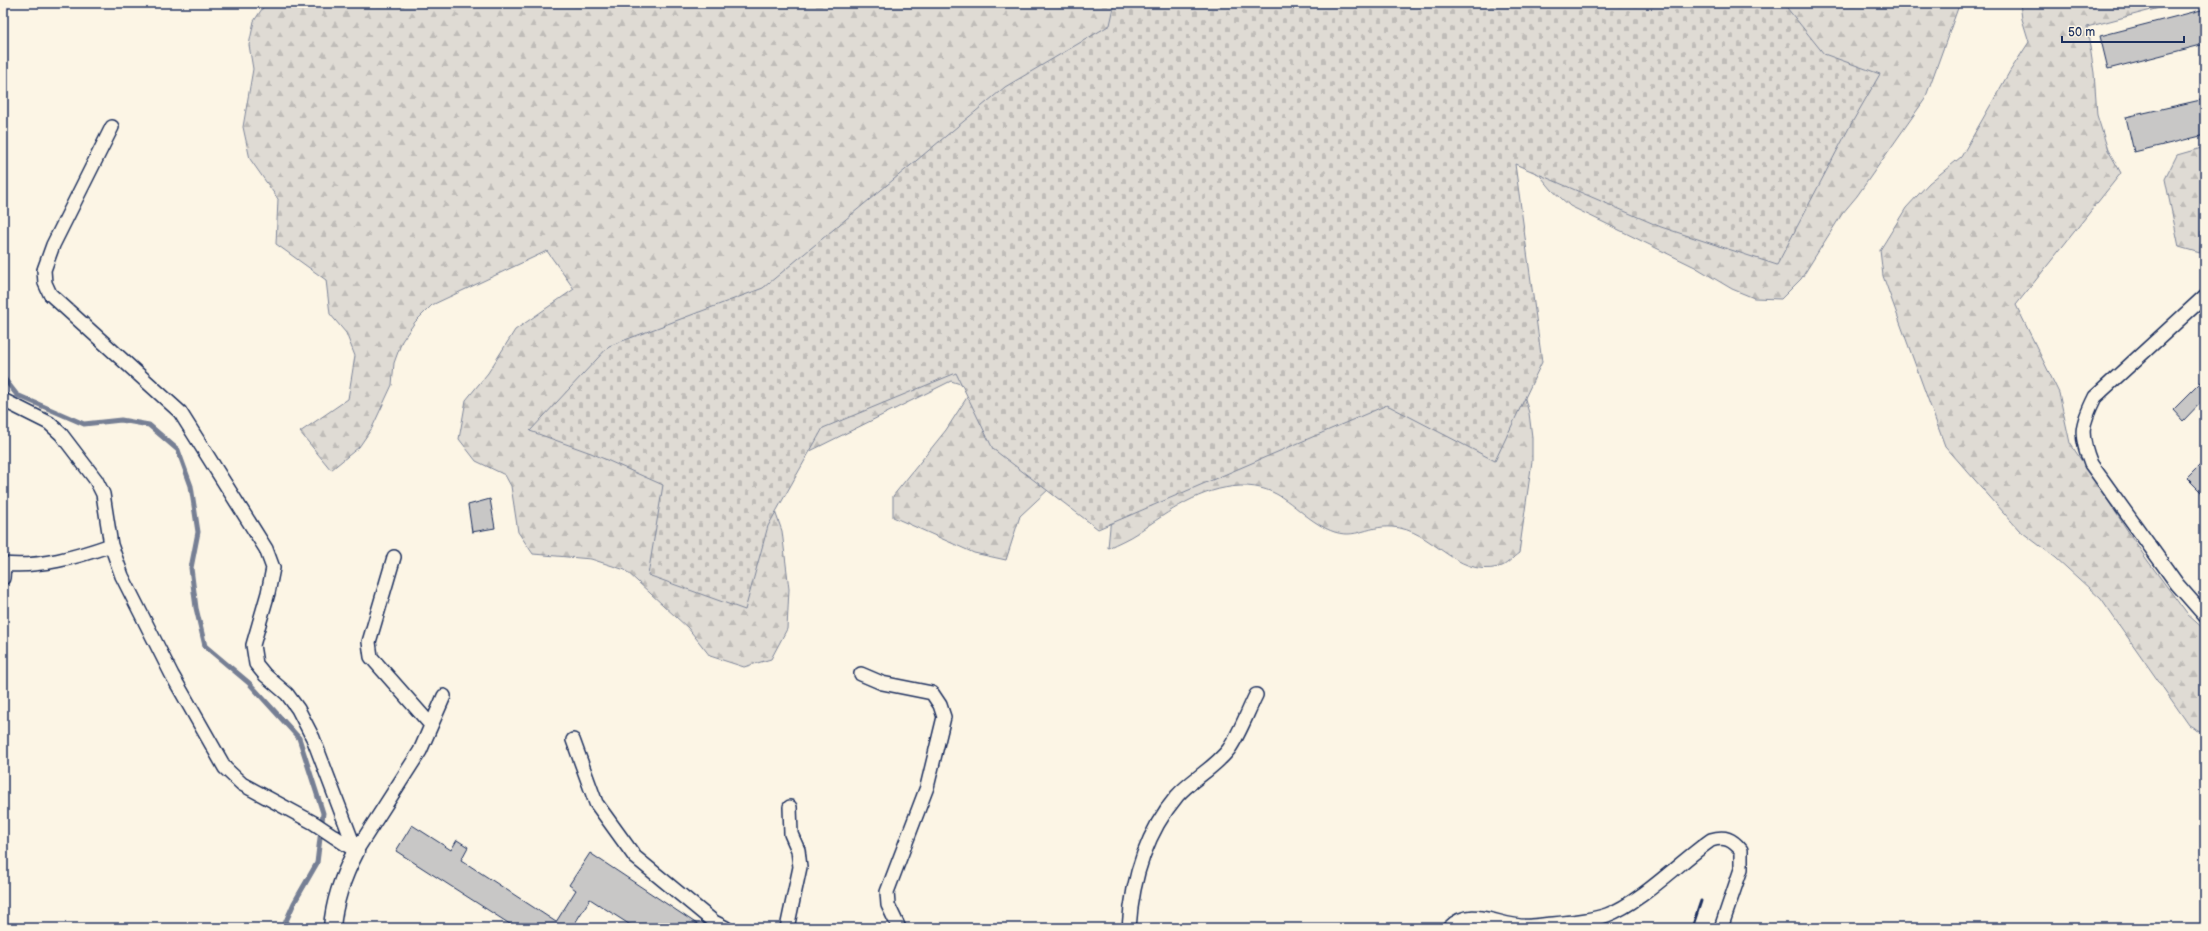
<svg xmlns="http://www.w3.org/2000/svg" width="2208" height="931" viewBox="0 0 2208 931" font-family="'Balsamiq Sans',sans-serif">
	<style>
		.forest { fill: url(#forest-firs); stroke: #7d8599 }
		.cemetery { fill: url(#cemetery-stones); stroke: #7d8599 }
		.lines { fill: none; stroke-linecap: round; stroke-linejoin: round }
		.stream { stroke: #767f94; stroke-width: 5 }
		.building { fill: #c8c7c6; stroke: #1b2f5e }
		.minor-casing { stroke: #1b2f5e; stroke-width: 16 }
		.tertiary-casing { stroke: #1b2f5e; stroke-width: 19 }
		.minor { stroke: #fcf5e5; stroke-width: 13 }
		.tertiary { stroke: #fcf5e5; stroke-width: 16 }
		.rail { stroke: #1b2f5e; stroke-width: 3 }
	</style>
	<defs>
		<pattern id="forest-firs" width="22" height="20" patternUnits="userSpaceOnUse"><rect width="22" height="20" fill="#dfdbd4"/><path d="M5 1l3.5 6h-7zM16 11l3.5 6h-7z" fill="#bfbcb8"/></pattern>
		<pattern id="cemetery-stones" width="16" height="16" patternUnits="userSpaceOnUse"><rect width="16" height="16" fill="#dfdbd4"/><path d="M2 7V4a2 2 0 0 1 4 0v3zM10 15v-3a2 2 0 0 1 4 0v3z" fill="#bfbcb8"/></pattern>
	</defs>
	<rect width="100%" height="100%" fill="#fcf5e5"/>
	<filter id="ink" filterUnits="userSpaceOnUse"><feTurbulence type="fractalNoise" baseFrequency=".025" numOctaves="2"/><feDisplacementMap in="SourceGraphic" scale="8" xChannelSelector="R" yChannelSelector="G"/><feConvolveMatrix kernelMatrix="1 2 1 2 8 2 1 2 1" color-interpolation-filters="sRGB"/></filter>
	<g filter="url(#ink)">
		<path class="forest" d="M266 3H1957L1958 8 1925 99 1857 196 1842 214 1801 279 1781 299 1754 298 1732 289 1695 267 1570 206 1552 190 1537 172 1507 80 1516 367 1529 413 1532 437V461L1519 553C1513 557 1506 566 1499 567 1454 578 1433 529 1392 527 1365 525 1354 543 1325 528 1293 511 1282 485 1240 486 1200 488 1170 511 1137 533 1128 539 1118 543 1108 548L1112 506 1050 488 1020 516 1006 560 974 553 893 517V496L946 430 973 388 951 381 762 475 782 531 789 589 787 629 771 659 744 667 710 656 688 628 625 570 591 559 533 554 518 532 511 486 505 475 476 461 459 439 466 400 488 373 515 330 574 289 547 251 432 305 415 322 402 341 394 363 392 385 372 428 359 447 331 470 300 432 348 399 355 356 346 333 330 314 326 280 276 244 278 199 250 159 243 127 253 69 249 45 254 21Z
			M2020 3H2178L2087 27 2094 73 2097 115 2108 150 2121 173 2016 305 2059 393 2070 443 2145 557 2187 614 2205 630V734L2189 725 2101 599 2056 558 2019 530 1945 446 1883 276 1880 250 1906 208 1929 183 1961 157 2010 71 2029 42 2022 19Z
			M2205 147V230L2201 231 2200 253 2179 247 2165 179 2177 155Z"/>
		<path class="cemetery" d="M1115 3H1783L1824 54 1880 74 1850 126 1777 265 1661 227 1515 164 1542 362 1495 461 1387 405 1098 529 993 449 956 373 823 428 768 526 745 610 648 575 663 485 591 453 530 431 609 346 763 288 1005 87 1110 25Z"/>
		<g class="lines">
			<path class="stream" d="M3 377 17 395 84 424 121 420 149 425 178 450 191 486 198 532 191 568 196 608 205 646 249 683 299 738 323 813 317 863 294 903 283 928"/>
		</g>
		<path class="building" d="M2205 9V44L2108 69 2100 36Z
			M2205 99V135L2134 152 2126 117Z
			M2205 378V398L2183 421 2173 410Z
			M2205 460V496L2187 478Z
			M490 499 495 528 472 532 468 505Z
			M412 825 451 850 457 840 468 847 461 860 556 922 576 890 569 885 590 853 703 928H635L590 899 572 928H516L396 851Z"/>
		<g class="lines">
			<defs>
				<path id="minor" d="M112 127 53 245 44 270 45 283 50 294 180 412 266 549 273 568 268 593 253 645 256 664 265 675 287 694 298 709 313 738 356 851
					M2205 296 2095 397C2081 425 2079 434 2091 464L2177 584 2205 616
					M3 400 49 423 61 434 96 480 103 494 111 545
					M394 557 369 642 371 657 431 725
					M3 564C39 568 77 557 111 545L122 576 172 675 225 768 242 784 314 823 356 851
					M3 578 4 564
					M861 674 882 683 932 693 940 705 944 717 927 787 887 892 888 905 899 928
					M573 740 596 803 635 857 714 922 726 928
					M356 851 420 751 444 696
					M787 928 800 867 798 850 791 834 790 807
					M1129 928C1132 881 1146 833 1177 796 1192 779 1215 768 1229 749 1240 733 1247 713 1256 695
					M1449 928C1473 903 1502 930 1532 926 1556 923 1584 923 1607 915 1640 903 1681 861 1711 840 1725 836 1732 839 1741 850V869L1721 928"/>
				<path id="tertiary" d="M332 928C334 900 343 876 356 851"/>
			</defs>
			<use href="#minor" class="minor-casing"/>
			<use href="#tertiary" class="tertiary-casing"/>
			<use href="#minor" class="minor"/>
			<use href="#tertiary" class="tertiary"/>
			<path class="rail" d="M1692 928 1701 901"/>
		</g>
	</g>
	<rect width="2208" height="931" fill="none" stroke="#fcf5e5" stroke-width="16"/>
	<rect x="8" y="8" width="2192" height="915" fill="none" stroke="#1b2f5e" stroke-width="1.5" filter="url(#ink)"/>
	<path d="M2062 36v6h122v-6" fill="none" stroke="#1b2f5e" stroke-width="2"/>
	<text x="2068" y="36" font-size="12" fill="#1b2f5e" stroke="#fcf5e5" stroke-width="3" paint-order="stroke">50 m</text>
</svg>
